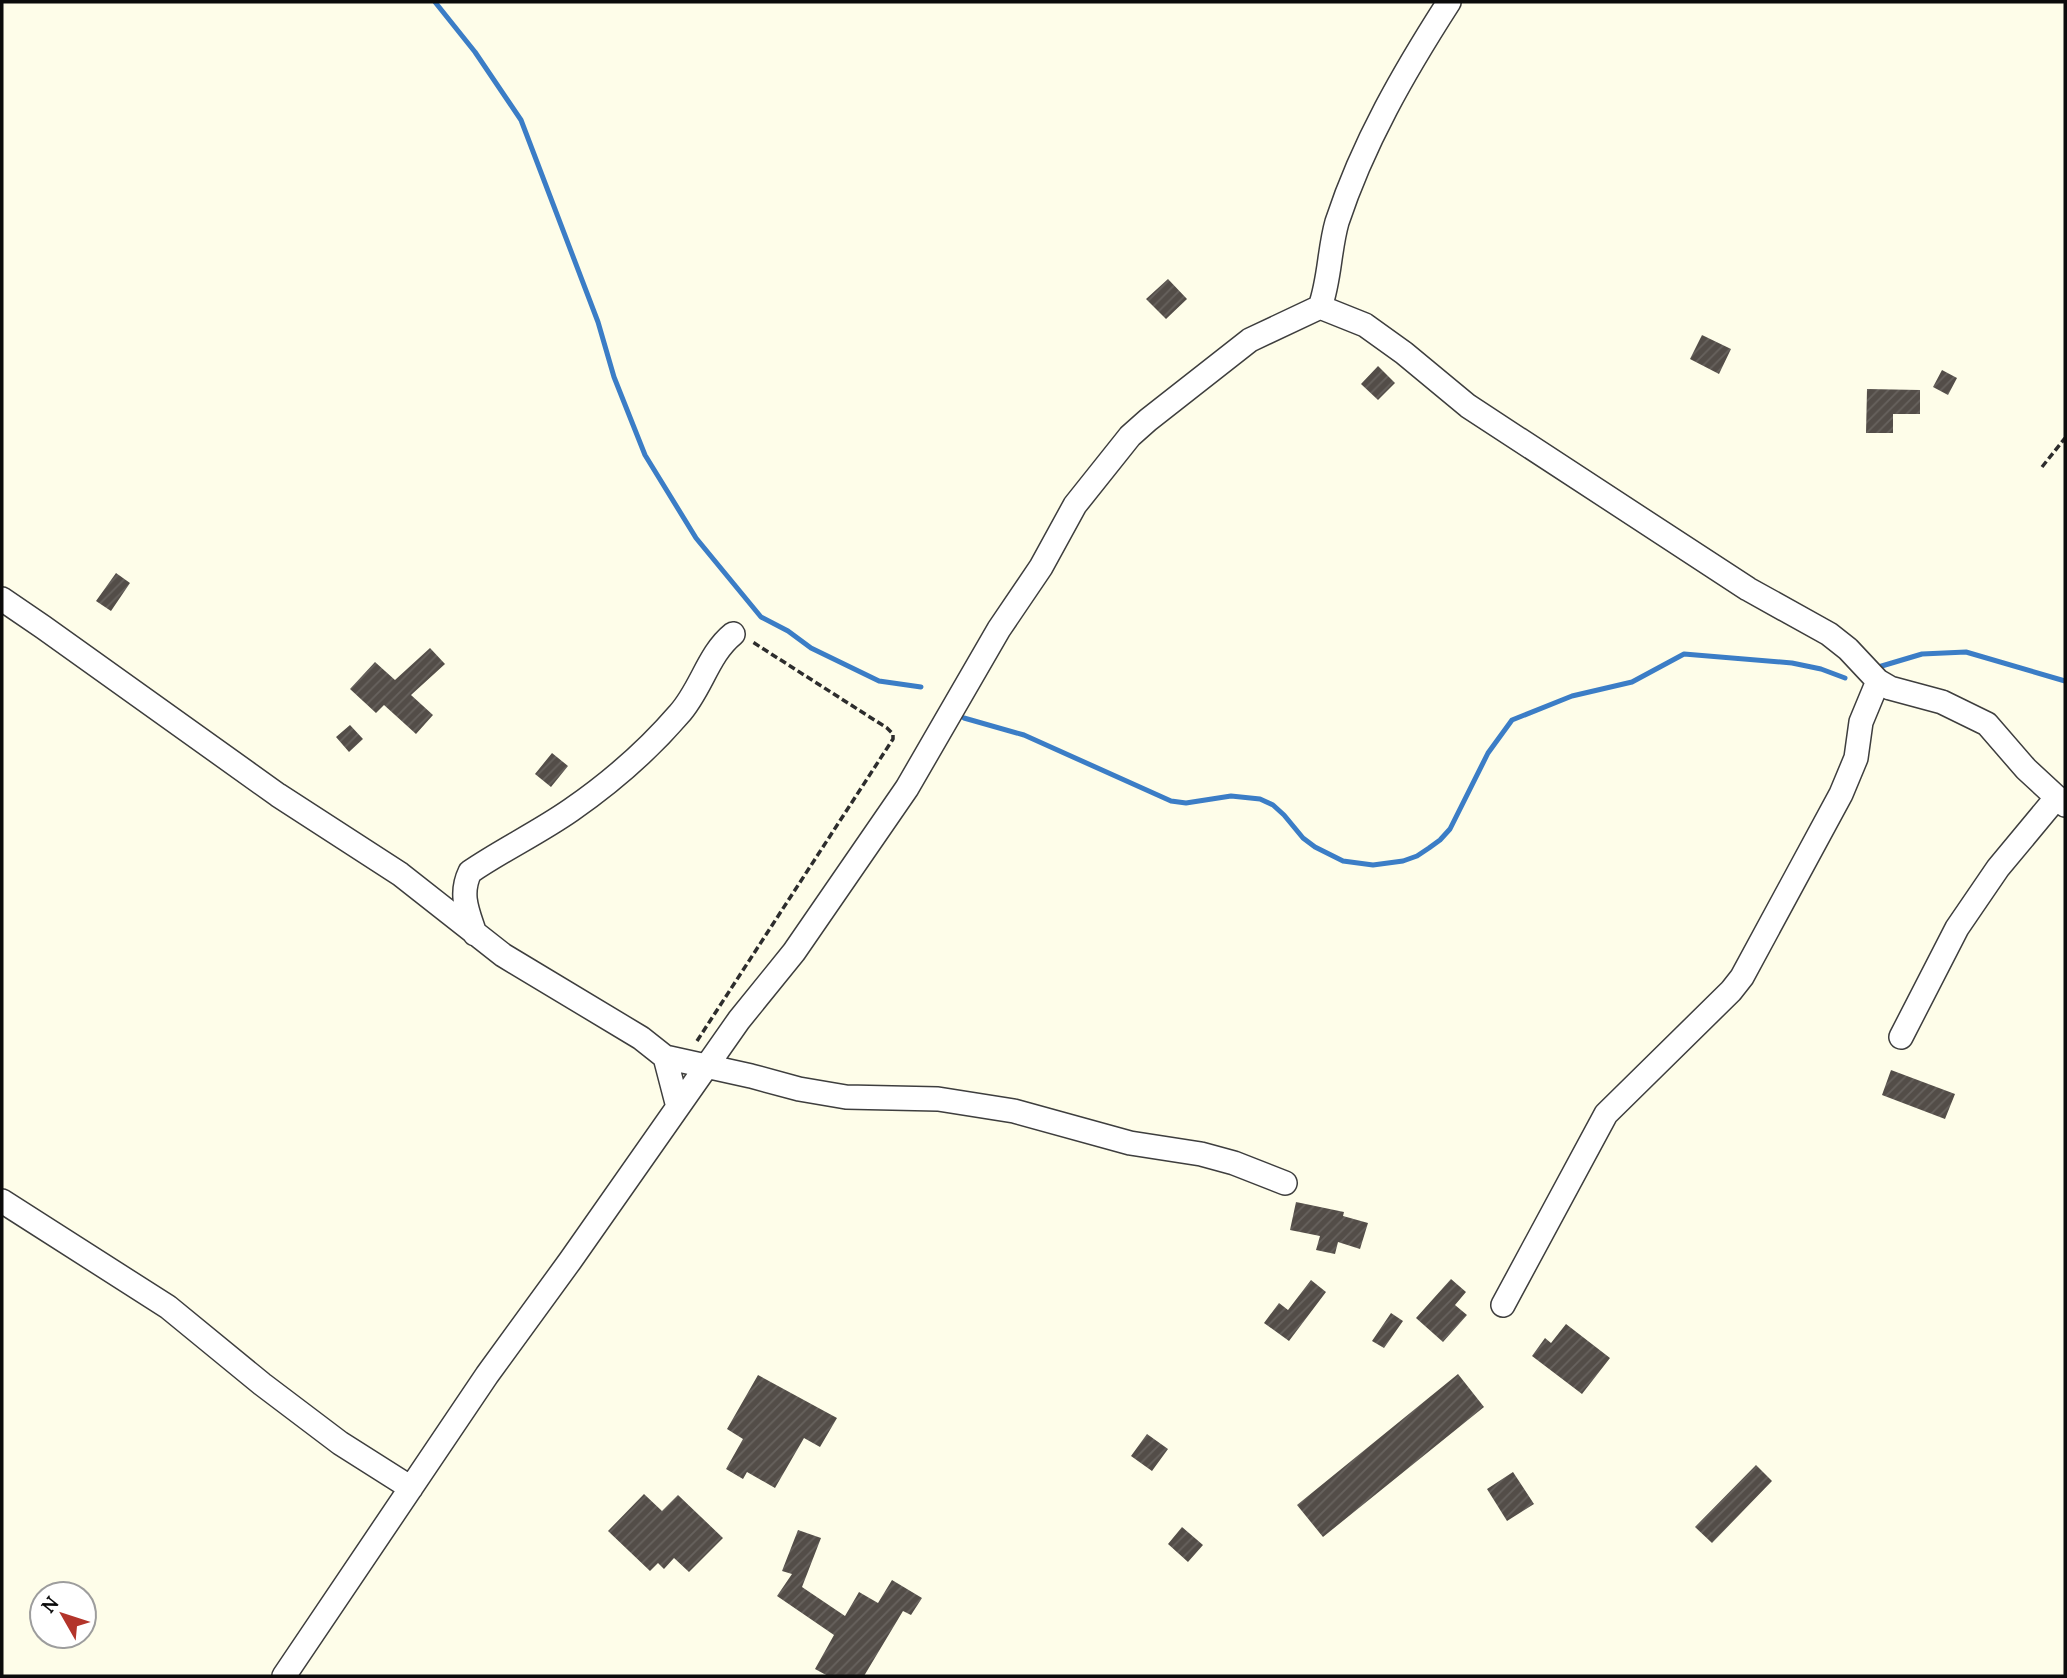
<svg xmlns="http://www.w3.org/2000/svg" width="2067" height="1678" viewBox="0 0 2067 1678" font-family="Lora,serif">
	<style>
		.lines { fill: none; stroke-linecap: round; stroke-linejoin: round }
		.stream { stroke: #3b7dc6; stroke-width: 5 }
		.building { fill: url(#building-hatch) }
		.minor-casing { stroke: #3e3e3e; stroke-width: 26 }
		.path { stroke: #2d2d2d; stroke-width: 3.5; stroke-dasharray: 7 3.5; stroke-linecap: butt }
		.minor { stroke: #fff; stroke-width: 23 }
	</style>
	<defs>
		<pattern id="building-hatch" width="6" height="6" patternUnits="userSpaceOnUse" patternTransform="scale(1.75)"><rect width="6" height="6" fill="#534d48"/><path d="M-1 1l2-2M0 6l6-6M5 7l2-2" fill="none" stroke="#67625e"/></pattern>
	</defs>
	<rect width="100%" height="100%" fill="#fefde9"/>
	<g class="lines">
		<path class="stream" d="M435 2 475 52 521 120 598 322 614 377 645 455 696 538 761 617 788 631 811 648 879 681 921 687
			M1875 668 1922 654 1966 652 2065 681
			M964 718 1024 735 1171 801 1186 803 1231 796 1260 799 1273 805 1284 815 1303 838 1315 847 1343 861 1373 865 1403 861 1417 856 1429 848 1440 840 1450 829 1488 753 1512 720 1572 696 1632 682 1684 654 1792 663 1821 669 1845 678"/>
	</g>
	<path class="building" d="M1168 279 1187 299 1166 319 1146 299Z
		M1702 335 1731 349 1719 374 1690 359Z
		M1378 366 1395 383 1378 400 1361 384Z
		M1942 370 1957 378 1948 395 1933 387Z
		M1867 389 1920 390V414H1893V433H1866Z
		M116 573 130 583 111 611 96 601Z
		M430 648 445 664 411 695 433 715 416 734 384 705 376 713 350 689 375 662 395 680Z
		M350 725 363 739 349 752 336 737Z
		M552 753 568 766 551 787 535 774Z
		M1891 1070 1955 1094 1945 1119 1882 1095Z
		M1296 1202 1344 1212 1343 1216 1368 1223 1360 1249 1338 1242 1335 1254 1316 1250 1320 1236 1290 1230Z
		M1451 1279 1466 1292 1455 1305 1467 1315 1443 1342 1416 1318Z
		M1311 1280 1326 1292 1289 1341 1264 1323 1279 1303 1288 1310Z
		M1391 1313 1403 1321 1384 1348 1372 1341Z
		M1566 1324 1610 1358 1582 1394 1532 1356 1545 1338 1551 1343Z
		M1458 1374 1484 1407 1323 1537 1297 1505Z
		M758 1375 837 1418 820 1447 804 1438 775 1488 747 1472 743 1479 726 1469 743 1439 727 1429Z
		M1147 1434 1168 1449 1152 1471 1131 1456Z
		M1756 1465 1772 1481 1712 1543 1695 1527Z
		M1513 1472 1534 1504 1507 1521 1487 1489Z
		M644 1494 662 1511 678 1495 723 1538 689 1572 674 1558 664 1569 658 1563 650 1571 608 1531Z
		M1182 1527 1203 1545 1188 1562 1168 1544Z
		M798 1530 821 1538 802 1587 845 1616 859 1592 878 1603 892 1580 922 1598 911 1615 903 1611 864 1676H828L815 1669 834 1635 777 1596 792 1574 782 1571Z"/>
	<g class="lines">
		<defs>
			<path id="minor" d="M1320 307C1330 279 1329 250 1337 222 1363 143 1404 72 1449 2
				M2 599 43 627 278 795 400 874 503 955 641 1038 665 1057 751 1076 799 1089 846 1097 938 1099 1014 1111 1130 1143 1201 1154 1234 1163 1285 1183
				M475 934C468 912 459 895 470 872 502 850 538 833 571 810 610 783 648 750 679 714 701 690 708 654 733 634
				M1901 1037 1957 928 1998 868 2057 797
				M665 1057 678 1107
				M2 1201 168 1307 262 1384 340 1443 411 1488
				M1503 1305 1606 1114 1731 991 1742 977 1841 794 1856 758 1861 722 1878 681
				M284 1676 487 1375 570 1261 739 1020 794 952 907 788 999 629 1041 567 1075 505 1130 436 1148 420 1250 340 1320 307 1365 325 1404 353 1468 406 1748 589 1829 634 1848 649 1878 681 1890 688 1942 702 1987 724 2026 769 2065 805"/>
		</defs>
		<use href="#minor" class="minor-casing"/>
		<path class="path" d="M2042 467 2065 438
			M697 1041 893 739V734L887 728 751 641"/>
		<use href="#minor" class="minor"/>
	</g>
	<rect width="2067" height="1678" fill="none" stroke="#0b0b0b" stroke-width="7"/>
	<g transform="translate(63 1615) rotate(309)"><circle r="33" fill="#ffffff" stroke="#9d9d9d" stroke-width="2"/>
	<path d="M0-5L12 26L0 18L-12 26Z" fill="#b3342a"/>
	<text y="-10" font-size="19" font-weight="bold" text-anchor="middle" fill="#0b0b0b">N</text>
	</g>
</svg>
